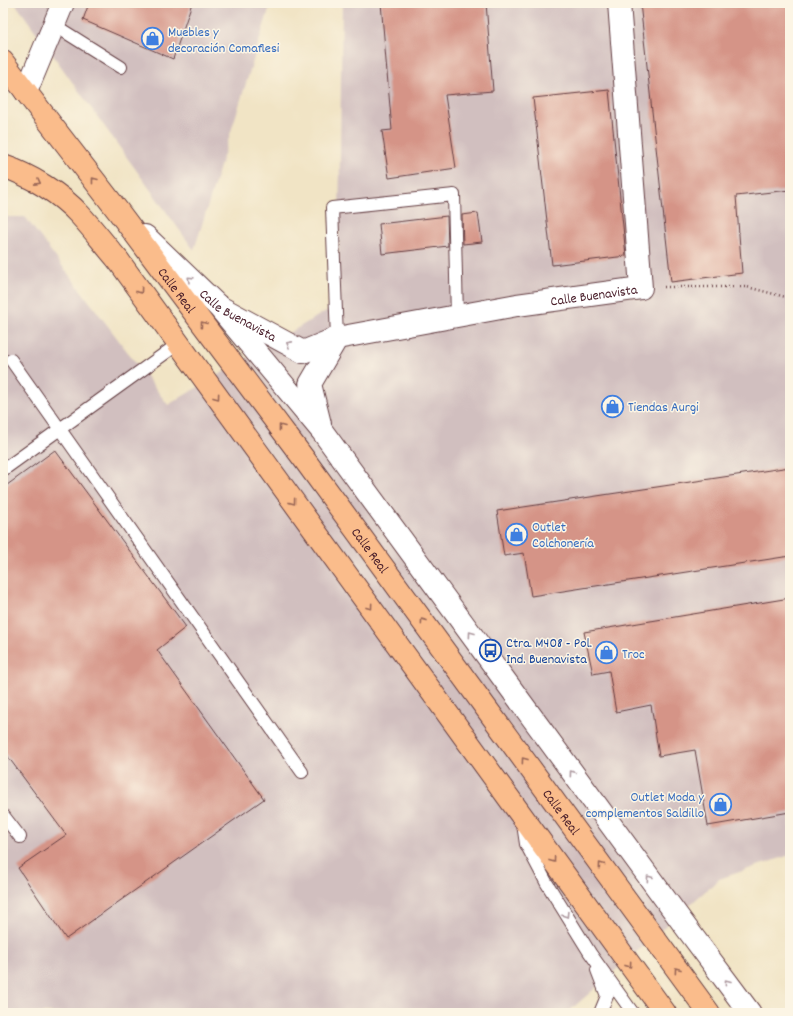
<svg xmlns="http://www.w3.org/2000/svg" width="793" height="1016" viewBox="0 0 793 1016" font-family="Dekko,sans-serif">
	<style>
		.industrial { fill: #d1bfbf }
		.building { fill: #d59487 }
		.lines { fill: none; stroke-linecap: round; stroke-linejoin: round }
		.service-casing { stroke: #633d42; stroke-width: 14 }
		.minor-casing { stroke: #633d42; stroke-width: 24 }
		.primary-casing { stroke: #633d42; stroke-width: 24 }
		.motorway-casing { stroke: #633d42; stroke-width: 24 }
		.path { stroke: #633d42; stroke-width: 2.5; stroke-dasharray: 1 3; stroke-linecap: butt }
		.service { stroke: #fff; stroke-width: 12 }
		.minor { stroke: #fff; stroke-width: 22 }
		.primary { stroke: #fabc8b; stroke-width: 22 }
		.motorway { stroke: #fabc8b; stroke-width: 22 }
		.oneway { stroke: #996656 }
		.oneway2 { stroke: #ae9aa0 }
		.labels { text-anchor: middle; stroke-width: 3; stroke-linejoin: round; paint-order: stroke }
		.shop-label { font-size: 14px; fill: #366cbe; stroke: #fcf5e5; text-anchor: start }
		.street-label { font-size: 14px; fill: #4a1f2b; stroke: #fcf5e5 }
		.transit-label { font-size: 14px; fill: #164399; stroke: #fcf5e5; text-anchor: start }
	</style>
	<rect width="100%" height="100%" fill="#fcf5e5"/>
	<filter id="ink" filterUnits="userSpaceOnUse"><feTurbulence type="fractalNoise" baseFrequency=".025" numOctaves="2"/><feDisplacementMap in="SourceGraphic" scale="8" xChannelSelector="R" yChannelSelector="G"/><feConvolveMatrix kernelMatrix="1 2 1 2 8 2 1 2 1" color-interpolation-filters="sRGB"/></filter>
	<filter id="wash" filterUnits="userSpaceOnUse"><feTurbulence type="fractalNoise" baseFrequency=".012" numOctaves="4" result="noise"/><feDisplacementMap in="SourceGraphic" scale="16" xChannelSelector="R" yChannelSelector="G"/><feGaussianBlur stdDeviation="0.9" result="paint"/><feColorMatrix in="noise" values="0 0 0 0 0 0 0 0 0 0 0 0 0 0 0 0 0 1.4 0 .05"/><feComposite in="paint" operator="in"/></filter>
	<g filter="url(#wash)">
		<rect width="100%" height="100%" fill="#f1e4c5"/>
		<path class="industrial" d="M15 3H271L194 250Z
			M342 3H790V855L719 879 567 1013H3V217H25L168 405 338 304Z"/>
		<g id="blocks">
			<path class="building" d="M89 3H192L173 59 83 20Z
				M381 3H486L493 91 445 95 456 168 389 178 382 131 392 130Z
				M640 3H790V190L736 196 742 273 671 282Z
				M609 90 626 256 552 265 533 98Z
				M478 213 482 242 463 244 462 215Z
				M447 216 448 246 382 254 379 224Z
				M55 450 186 627 157 650 264 799 66 939 18 868 66 835 3 750V488Z
				M790 467V556L531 596 524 553 504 556 497 511Z
				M790 598V812L708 826 695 750 659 756 651 705 616 712 609 671 593 674 584 632Z"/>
		</g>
	</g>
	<g filter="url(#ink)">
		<use href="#blocks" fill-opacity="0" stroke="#633d42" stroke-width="1"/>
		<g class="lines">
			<defs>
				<path id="service" d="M54 25 121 67
					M337 338 332 208 454 195 457 316
					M11 360 302 772
					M3 470 178 344
					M3 815 20 837
					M523 824 526 844 546 882 590 953 633 1013
					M597 970 607 996 600 1013"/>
				<g id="minor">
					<path d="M26 92 63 3"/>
					<path id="s1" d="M145 236 218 306 303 352 337 338 517 305 641 288 619 3"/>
					<path d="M218 306 322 431 685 926 750 1013"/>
					<path d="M320 424 310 384 337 338"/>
				</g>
				<g id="primary">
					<path id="s2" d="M26 92 118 211 304 459 709 1013"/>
					<path d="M118 260 665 1013"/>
				</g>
				<path id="motorway" d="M3 62 26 92
					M3 166C30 175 61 194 80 215 93 229 105 245 118 260"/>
			</defs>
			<use href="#service" class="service-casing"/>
			<use href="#minor" class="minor-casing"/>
			<use href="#primary" class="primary-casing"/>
			<use href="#motorway" class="motorway-casing"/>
			<path class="path" d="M664 287H747L790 298"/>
			<use href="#service" class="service"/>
			<use href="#minor" class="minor"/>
			<use href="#primary" class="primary"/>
			<use href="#motorway" class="motorway"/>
		</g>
		<defs><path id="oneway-chevron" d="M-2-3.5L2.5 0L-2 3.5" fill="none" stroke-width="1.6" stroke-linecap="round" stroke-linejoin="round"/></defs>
		<g class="oneway">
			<use href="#oneway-chevron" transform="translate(94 180) rotate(-128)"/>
			<use href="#oneway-chevron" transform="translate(38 182) rotate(28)"/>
			<use href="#oneway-chevron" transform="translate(140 291) rotate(54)"/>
			<use href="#oneway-chevron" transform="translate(203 324) rotate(-127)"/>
			<use href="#oneway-chevron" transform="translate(217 397) rotate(54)"/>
			<use href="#oneway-chevron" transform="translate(281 427) rotate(-127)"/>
			<use href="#oneway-chevron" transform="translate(293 502) rotate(54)"/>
			<use href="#oneway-chevron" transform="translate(370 607) rotate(54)"/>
			<use href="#oneway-chevron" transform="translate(423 621) rotate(-126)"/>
			<use href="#oneway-chevron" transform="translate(524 760) rotate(-126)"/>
			<use href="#oneway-chevron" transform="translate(553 860) rotate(54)"/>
			<use href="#oneway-chevron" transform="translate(601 865) rotate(-126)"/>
			<use href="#oneway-chevron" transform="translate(629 965) rotate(54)"/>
			<use href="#oneway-chevron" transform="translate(677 970) rotate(-126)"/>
		</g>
		<g class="oneway2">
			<use href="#oneway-chevron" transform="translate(190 279) rotate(-136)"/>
			<use href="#oneway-chevron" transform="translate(289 344) rotate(-152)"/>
			<use href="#oneway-chevron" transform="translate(471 634) rotate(-126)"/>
			<use href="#oneway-chevron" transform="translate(572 773) rotate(-126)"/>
			<use href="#oneway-chevron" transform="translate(649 878) rotate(-126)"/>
			<use href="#oneway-chevron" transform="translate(566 915) rotate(58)"/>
			<use href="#oneway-chevron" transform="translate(727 982) rotate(-127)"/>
		</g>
	</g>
	<defs>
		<symbol id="shop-ring" viewBox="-11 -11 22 22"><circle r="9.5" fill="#fcf5e5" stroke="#3f7fe0" stroke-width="1.5"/><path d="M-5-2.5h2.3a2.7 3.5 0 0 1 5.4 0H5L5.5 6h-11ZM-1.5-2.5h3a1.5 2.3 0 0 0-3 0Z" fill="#3f7fe0"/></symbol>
		<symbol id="bus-ring" viewBox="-11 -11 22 22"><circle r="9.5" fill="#fcf5e5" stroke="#1a4fb4" stroke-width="1.5"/><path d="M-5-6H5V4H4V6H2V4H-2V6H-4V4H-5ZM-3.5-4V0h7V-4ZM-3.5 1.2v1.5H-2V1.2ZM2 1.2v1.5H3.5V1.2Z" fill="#1a4fb4"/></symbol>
	</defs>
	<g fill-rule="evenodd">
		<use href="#shop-ring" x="140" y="26" width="25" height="25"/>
		<use href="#shop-ring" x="600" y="394" width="25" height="25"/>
		<use href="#shop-ring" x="504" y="522" width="25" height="25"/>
		<use href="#bus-ring" x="478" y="638" width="25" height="25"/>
		<use href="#shop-ring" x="594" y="640" width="25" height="25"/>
		<use href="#shop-ring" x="708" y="792" width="25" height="25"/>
	</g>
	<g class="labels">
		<g class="shop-label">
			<text x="168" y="36">Muebles y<tspan x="168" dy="16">decoración Comaflesi</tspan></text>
			<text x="628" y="411">Tiendas Aurgi</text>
			<text x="532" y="531">Outlet<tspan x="532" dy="16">Colchonería</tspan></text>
			<text x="622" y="658">Troc</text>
			<text x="704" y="801" text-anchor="end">Outlet Moda y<tspan x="704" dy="16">complementos Saldillo</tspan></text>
		</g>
		<g class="street-label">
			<text dy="5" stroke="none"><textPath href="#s2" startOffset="249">Calle Real</textPath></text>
			<text dy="5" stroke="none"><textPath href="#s1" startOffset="495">Calle Buenavista</textPath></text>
			<text dy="5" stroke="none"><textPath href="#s1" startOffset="123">Calle Buenavista</textPath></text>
			<text dy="5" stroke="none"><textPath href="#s2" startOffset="573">Calle Real</textPath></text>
			<text dy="5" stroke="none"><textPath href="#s2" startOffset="897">Calle Real</textPath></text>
		</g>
		<g class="transit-label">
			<text x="506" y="647">Ctra. M408 - Pol.<tspan x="506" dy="16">Ind. Buenavista</tspan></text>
		</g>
	</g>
	<rect width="793" height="1016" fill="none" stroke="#fcf5e5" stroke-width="16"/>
</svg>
